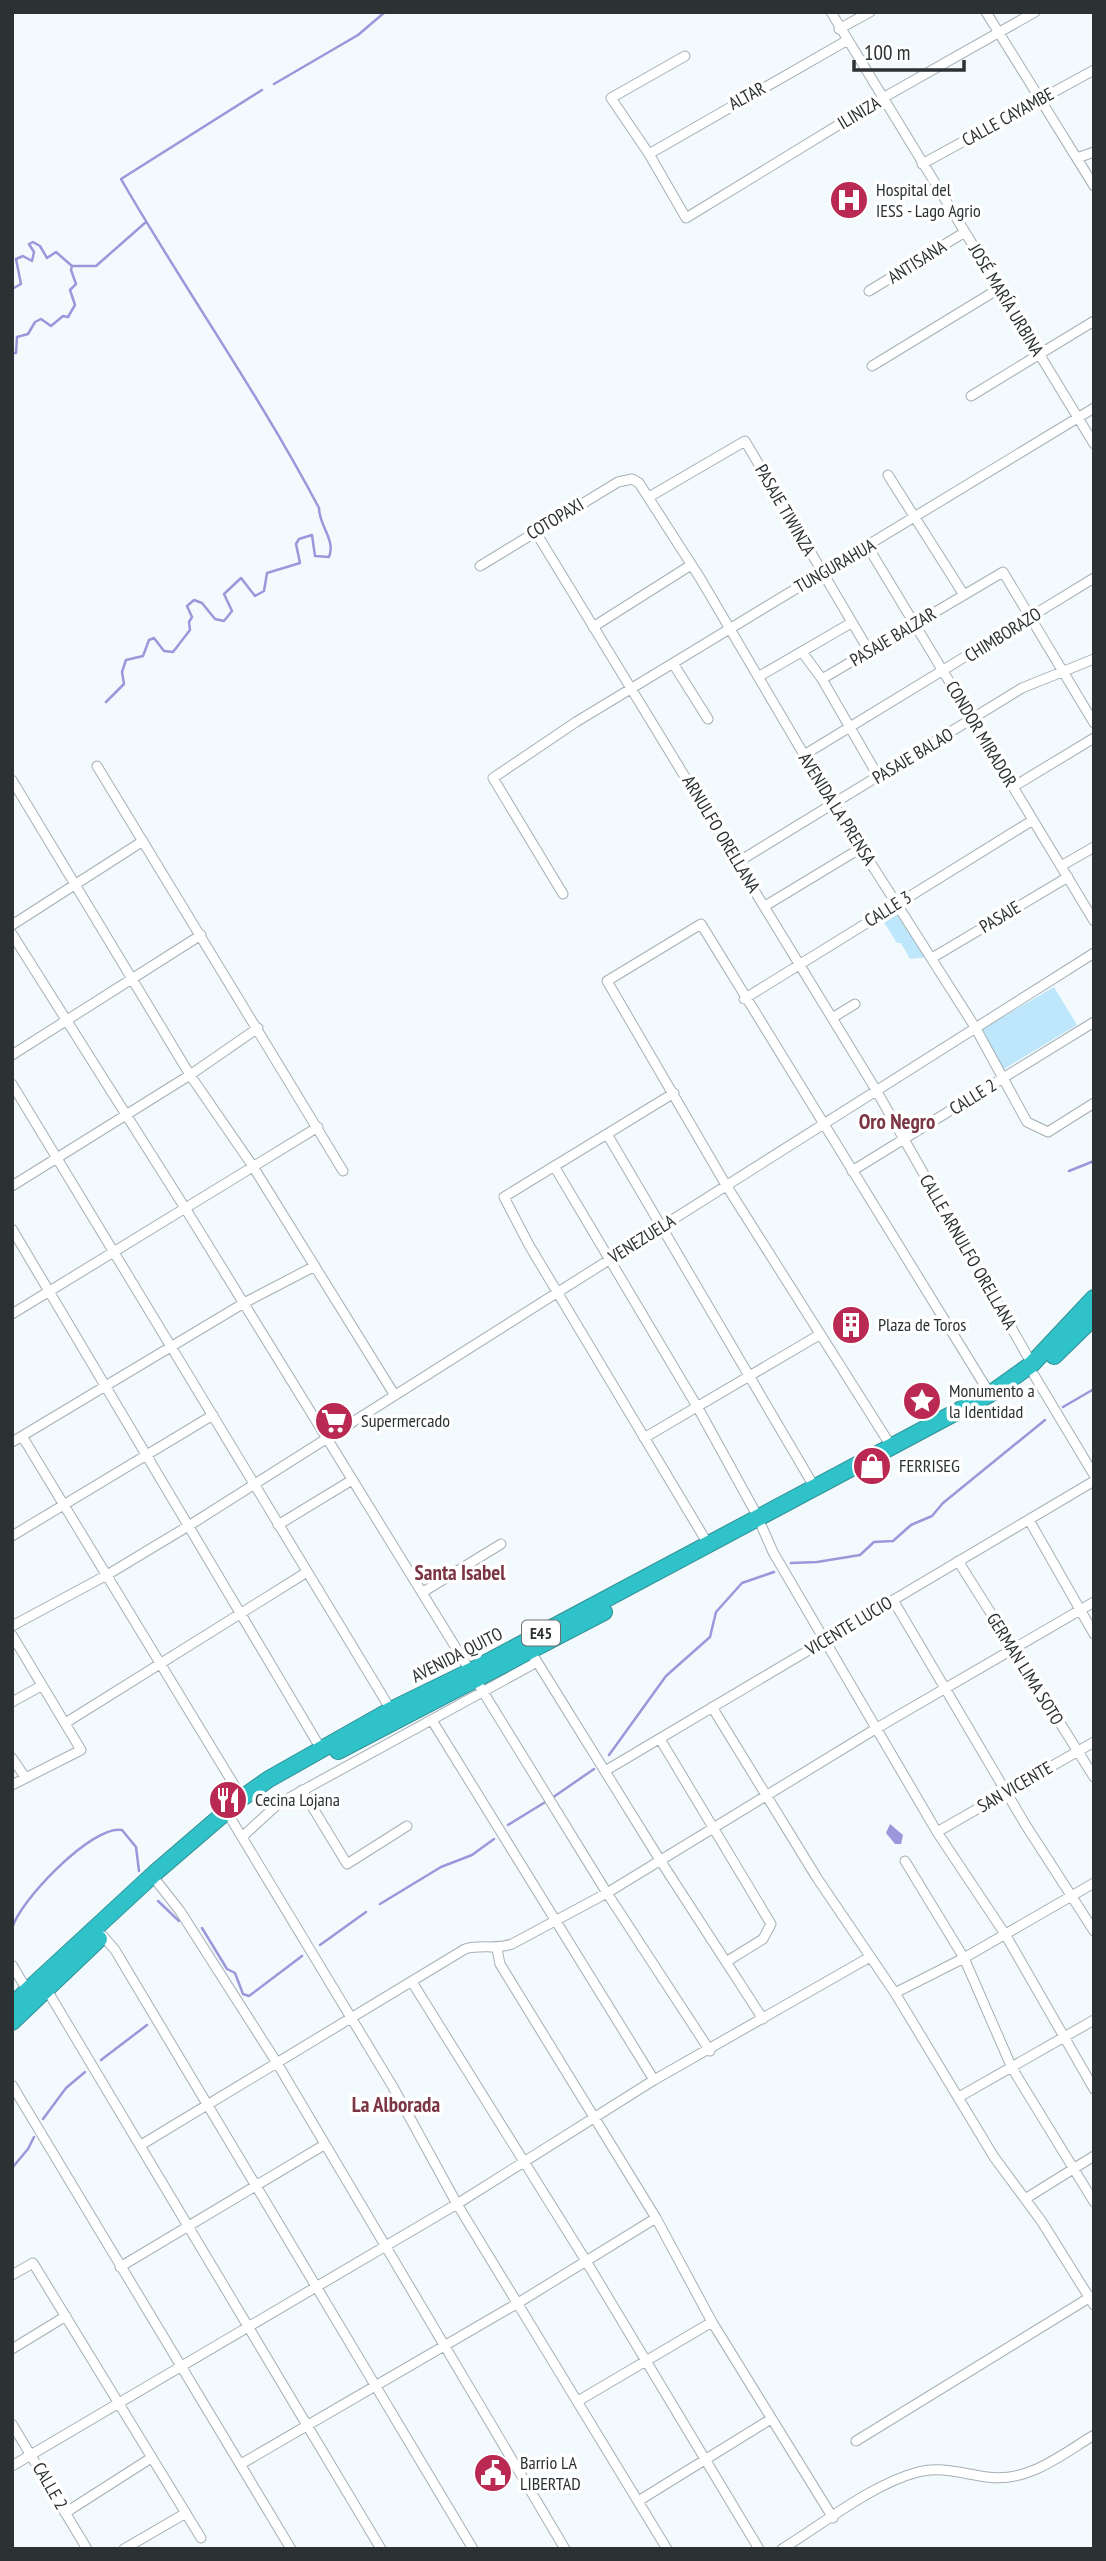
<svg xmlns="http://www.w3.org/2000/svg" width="1106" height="2561" viewBox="0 0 1106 2561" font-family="'PT Sans Narrow',sans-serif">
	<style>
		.green { fill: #bee7fb }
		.water { fill: #9a98da }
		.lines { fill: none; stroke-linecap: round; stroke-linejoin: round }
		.stream { stroke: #9a98da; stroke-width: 2.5 }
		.street-casing { stroke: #a4b0b6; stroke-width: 11 }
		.highway-casing { stroke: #2f8f94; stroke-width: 18 }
		.street { stroke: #fff; stroke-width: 9 }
		.highway { stroke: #30c2c9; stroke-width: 16 }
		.labels { text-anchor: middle; stroke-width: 7; stroke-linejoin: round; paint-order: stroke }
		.shield { fill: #fff; stroke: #6b6f70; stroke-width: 2 }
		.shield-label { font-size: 16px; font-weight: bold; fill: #2c3133 }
		.street-label { font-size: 18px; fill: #2c3133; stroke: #fff }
		.poi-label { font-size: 18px; fill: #2c3133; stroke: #fff; text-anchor: start }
		.quarter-label { font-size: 21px; font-weight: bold; fill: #7c3543; stroke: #fff }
	</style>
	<rect width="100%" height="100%" fill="#f2fafe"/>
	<path class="green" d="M896 912 910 935 914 934 928 957 910 959 901 943H897L882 919Z
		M1054 987 1077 1025 1002 1070 979 1031Z"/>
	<path class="water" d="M890 1824 903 1835 901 1844H895L886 1833Z"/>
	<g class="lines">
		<path class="stream" d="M274 84 358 35 385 12
			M12 289 21 284 16 259 23 256 32 261 34 252 29 244 33 242 40 246 47 258 56 252 72 266
			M12 353H16L17 337 28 334 35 322 41 319 51 326 63 316 68 317 75 305 70 290 76 284 71 270 72 266H96L146 222
			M106 702 124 684 122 672 126 660 143 656 149 640 154 638 164 651 173 652 190 630 189 622 192 617 187 606 194 600 202 603 215 619 224 621 232 611 224 594 241 578 255 596 264 591 267 573 300 563 296 544 299 539 312 535 315 556 329 557C336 540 319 526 319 508 259 394 185 290 121 179L262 90
			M1069 1171 1094 1161
			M1063 1407 1094 1389
			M791 1563 817 1562 860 1555 874 1542 893 1541 911 1525 932 1516 943 1503 1045 1420
			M609 1755 666 1676 710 1637 716 1612 742 1583 774 1572
			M552 1798 594 1769
			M508 1825 547 1801
			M158 1901 179 1921
			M380 1904 441 1867 472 1855 494 1839
			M202 1928 227 1969 235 1973 243 1994 249 1996 302 1956
			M12 1929C18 1902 93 1824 122 1830L136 1847 139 1871
			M320 1945 366 1912
			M101 2060 147 2025
			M43 2119 66 2088 85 2072
			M12 2168 28 2149 34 2137"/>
		<defs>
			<path id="street" d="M831 12 1094 444
				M986 12 1094 186
				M839 29 870 12
				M685 56 611 98 649 154 686 218 881 99 1035 12
				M649 154 846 41
				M1077 158 1094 152
				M922 164 1094 70
				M869 291 965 232
				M872 366 1000 288
				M971 396 1094 321
				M888 475 964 595
				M649 497 745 441 869 651
				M535 531 876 1090 1032 1364
				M868 547 1094 921
				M480 566 618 482 632 479 639 483 700 578 833 804 975 1027 1027 1122 1048 1132 1094 1103
				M593 627 691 565
				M802 652 822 679 878 776
				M674 665 708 719
				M758 677 851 623
				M822 679 1003 572 1094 723
				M804 755 1094 578
				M97 766 343 1171
				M12 780 190 1075 252 1165 394 1394
				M1013 787 1094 738
				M738 862 1022 688 1094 659
				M1061 866 1094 847
				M563 894 493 778 576 722 1094 408
				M765 906 861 848
				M12 925 143 841
				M12 934 185 1208 607 1893 710 2051
				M932 958 1068 877
				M744 999 1033 820
				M832 1018 855 1004
				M12 1055 201 935
				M12 1084 391 1710
				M674 1093 504 1197 529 1245 708 1544
				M607 1134 815 1488
				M554 1166 698 1408 758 1517
				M852 1171 1094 1022
				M12 1186 190 1075 258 1028
				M12 1229 321 1749
				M12 1314 318 1127
				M1034 1375 1094 1475
				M22 1436 242 1798
				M644 1438 819 1335
				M12 1442 244 1303 315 1266
				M891 1446 726 1185 607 981 701 924 990 1394
				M1029 1520 1094 1634
				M278 1525 352 1480
				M762 1527 773 1552 937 1832 1005 1934 1094 2089
				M12 1536 213 1415
				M958 1561 1094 1777
				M423 1592 501 1544
				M893 1600 1025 1824 1094 1931
				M12 1626 107 1575 190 1525 1094 953
				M12 1635 81 1750 12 1785
				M531 1652 660 1860 763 2019
				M12 1702 41 1686
				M712 1707 817 1878 895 1993 994 2157 1042 2222 1094 2305
				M67 1722 307 1572
				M433 1722 654 2080
				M660 1739 771 1924 763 1939 726 1962
				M12 1758 25 1777
				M605 1771 1094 1481
				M302 1790 347 1864 407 1826
				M231 1819 393 2087 457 2204 667 2549
				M937 1832 1094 1742
				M242 1837 278 1804 537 1662
				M905 1861 964 1958 1012 2068 1094 2202
				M158 1883 180 1911 277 2063 565 2549
				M103 1936 115 1950 473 2549
				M497 1949 500 1964 656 2218 712 2322 833 2518
				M12 1965 27 1990
				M412 1982 586 2261 759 2549
				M47 1990 381 2549
				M895 1993 964 1958 1094 1883
				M12 2085 291 2549
				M959 2097 1094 2020
				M141 2145 465 1949C482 1944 495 1950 512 1944L607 1893 877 1728 1094 1602
				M1025 2199 1094 2156
				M120 2267 324 2145
				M12 2275 33 2263 201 2538
				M12 2349 66 2316
				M578 2401 712 2322
				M12 2424 87 2549
				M856 2441 1092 2296
				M241 2464 518 2303 656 2218
				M12 2466 457 2204 654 2080 870 1957
				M640 2500 771 2419
				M65 2513 151 2458
				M124 2549 186 2513
				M782 2549C823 2524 872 2484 918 2472 942 2466 963 2474 987 2477 1028 2483 1061 2455 1094 2435"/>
			<path id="highway" d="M1054 1356 1094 1317
				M338 1751 604 1612
				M12 2005 156 1872 242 1798 269 1779 391 1710 471 1671 990 1394 1032 1364 1094 1298
				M12 2022 99 1939"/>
		</defs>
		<use href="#street" class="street-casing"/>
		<use href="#highway" class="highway-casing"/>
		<use href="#street" class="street"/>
		<use href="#highway" class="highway"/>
	</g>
	<defs>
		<symbol id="hospital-disc" viewBox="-11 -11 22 22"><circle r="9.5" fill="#b92952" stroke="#fff"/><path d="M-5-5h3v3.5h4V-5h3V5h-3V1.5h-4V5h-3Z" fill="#fff"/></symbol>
		<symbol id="building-disc" viewBox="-11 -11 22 22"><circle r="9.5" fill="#b92952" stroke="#fff"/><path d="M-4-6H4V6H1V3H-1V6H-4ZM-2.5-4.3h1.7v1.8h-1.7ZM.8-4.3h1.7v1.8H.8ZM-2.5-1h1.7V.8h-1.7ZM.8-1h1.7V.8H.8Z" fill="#fff"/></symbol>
		<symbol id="sight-disc" viewBox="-11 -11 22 22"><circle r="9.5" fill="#b92952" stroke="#fff"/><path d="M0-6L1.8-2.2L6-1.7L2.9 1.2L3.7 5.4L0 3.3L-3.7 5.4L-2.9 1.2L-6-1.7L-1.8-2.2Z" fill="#fff"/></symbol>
		<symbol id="supermarket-disc" viewBox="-11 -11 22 22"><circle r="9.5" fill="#b92952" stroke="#fff"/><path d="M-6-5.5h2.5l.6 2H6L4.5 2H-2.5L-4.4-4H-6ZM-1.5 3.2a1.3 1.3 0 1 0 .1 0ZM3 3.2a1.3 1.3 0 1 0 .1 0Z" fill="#fff"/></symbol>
		<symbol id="shop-disc" viewBox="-11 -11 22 22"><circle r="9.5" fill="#b92952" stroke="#fff"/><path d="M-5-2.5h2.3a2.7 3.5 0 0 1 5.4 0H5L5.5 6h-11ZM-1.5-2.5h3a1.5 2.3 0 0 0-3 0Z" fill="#fff"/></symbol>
		<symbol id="restaurant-disc" viewBox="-11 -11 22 22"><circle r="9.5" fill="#b92952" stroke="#fff"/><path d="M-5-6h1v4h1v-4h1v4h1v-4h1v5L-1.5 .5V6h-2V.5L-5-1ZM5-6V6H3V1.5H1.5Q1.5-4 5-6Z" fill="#fff"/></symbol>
		<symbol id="civic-disc" viewBox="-11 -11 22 22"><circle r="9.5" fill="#b92952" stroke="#fff"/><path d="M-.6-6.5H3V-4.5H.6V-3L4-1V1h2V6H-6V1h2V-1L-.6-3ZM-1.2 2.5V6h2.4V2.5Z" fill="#fff"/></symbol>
	</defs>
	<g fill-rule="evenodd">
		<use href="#hospital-disc" x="827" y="178" width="44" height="44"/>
		<use href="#building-disc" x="829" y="1303" width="44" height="44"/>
		<use href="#sight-disc" x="900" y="1379" width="44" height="44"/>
		<use href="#supermarket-disc" x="312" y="1399" width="44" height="44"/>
		<use href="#shop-disc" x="850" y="1444" width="44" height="44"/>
		<use href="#restaurant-disc" x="206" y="1778" width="44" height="44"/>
		<use href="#civic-disc" x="471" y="2451" width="44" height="44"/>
	</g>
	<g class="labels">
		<rect class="shield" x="522" y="1620.5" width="38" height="25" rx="5"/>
		<g class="shield-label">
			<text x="541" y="1639">E45</text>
		</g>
		<g class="street-label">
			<text transform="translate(747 96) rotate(-29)" y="6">ALTAR</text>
			<text transform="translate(859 113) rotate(-31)" y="6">ILINIZA</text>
			<text transform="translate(1008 117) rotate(-29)" y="6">CALLE CAYAMBE</text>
			<text transform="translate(917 262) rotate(-32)" y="6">ANTISANA</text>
			<text transform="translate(1006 300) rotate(59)" y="6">JOSÉ MARÍA URBINA</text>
			<text transform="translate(785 510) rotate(60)" y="6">PASAJE TIWINZA</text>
			<text transform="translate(555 519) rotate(-31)" y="6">COTOPAXI</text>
			<text transform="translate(835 566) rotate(-30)" y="6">TUNGURAHUA</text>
			<text transform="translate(1003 635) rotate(-32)" y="6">CHIMBORAZO</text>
			<text transform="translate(893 637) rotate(-31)" y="6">PASAJE BALZAR</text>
			<text transform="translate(981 734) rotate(59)" y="6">CONDOR MIRADOR</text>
			<text transform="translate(913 756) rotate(-31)" y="6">PASAJE BALAO</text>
			<text transform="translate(837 809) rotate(58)" y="6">AVENIDA LA PRENSA</text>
			<text transform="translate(721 834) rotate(59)" y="6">ARNULFO ORELLANA</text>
			<text transform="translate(888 909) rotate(-32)" y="6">CALLE 3</text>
			<text transform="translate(1000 917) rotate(-31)" y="6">PASAJE</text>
			<text transform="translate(973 1097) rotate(-32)" y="6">CALLE 2</text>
			<text transform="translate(642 1239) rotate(-32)" y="6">VENEZUELA</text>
			<text transform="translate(968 1252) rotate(60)" y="6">CALLE ARNULFO ORELLANA</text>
			<text transform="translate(849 1626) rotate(-31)" y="6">VICENTE LUCIO</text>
			<text transform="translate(457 1655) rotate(-27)" y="6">AVENIDA QUITO</text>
			<text transform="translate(1025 1669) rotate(58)" y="6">GERMAN LIMA SOTO</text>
			<text transform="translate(1015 1787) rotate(-30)" y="6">SAN VICENTE</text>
			<text transform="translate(50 2486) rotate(60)" y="6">CALLE 2</text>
		</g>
		<g class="poi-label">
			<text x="876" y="196">Hospital del<tspan x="876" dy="21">IESS - Lago Agrio</tspan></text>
			<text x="878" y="1331">Plaza de Toros</text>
			<text x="949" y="1397">Monumento a<tspan x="949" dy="21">la Identidad</tspan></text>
			<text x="361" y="1427">Supermercado</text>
			<text x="899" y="1472">FERRISEG</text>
			<text x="255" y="1806">Cecina Lojana</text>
			<text x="520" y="2469">Barrio LA<tspan x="520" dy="21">LIBERTAD</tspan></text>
		</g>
		<g class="quarter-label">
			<text x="897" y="1129">Oro Negro</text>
			<text x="460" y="1580">Santa Isabel</text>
			<text x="396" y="2112">La Alborada</text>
		</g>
	</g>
	<rect width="1106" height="2561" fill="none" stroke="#2c3133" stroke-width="28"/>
	<path d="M854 60v10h110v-10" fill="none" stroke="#2c3133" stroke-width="3.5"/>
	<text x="864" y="60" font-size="21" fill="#2c3133" stroke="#ffffff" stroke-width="5" paint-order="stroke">100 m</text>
</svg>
